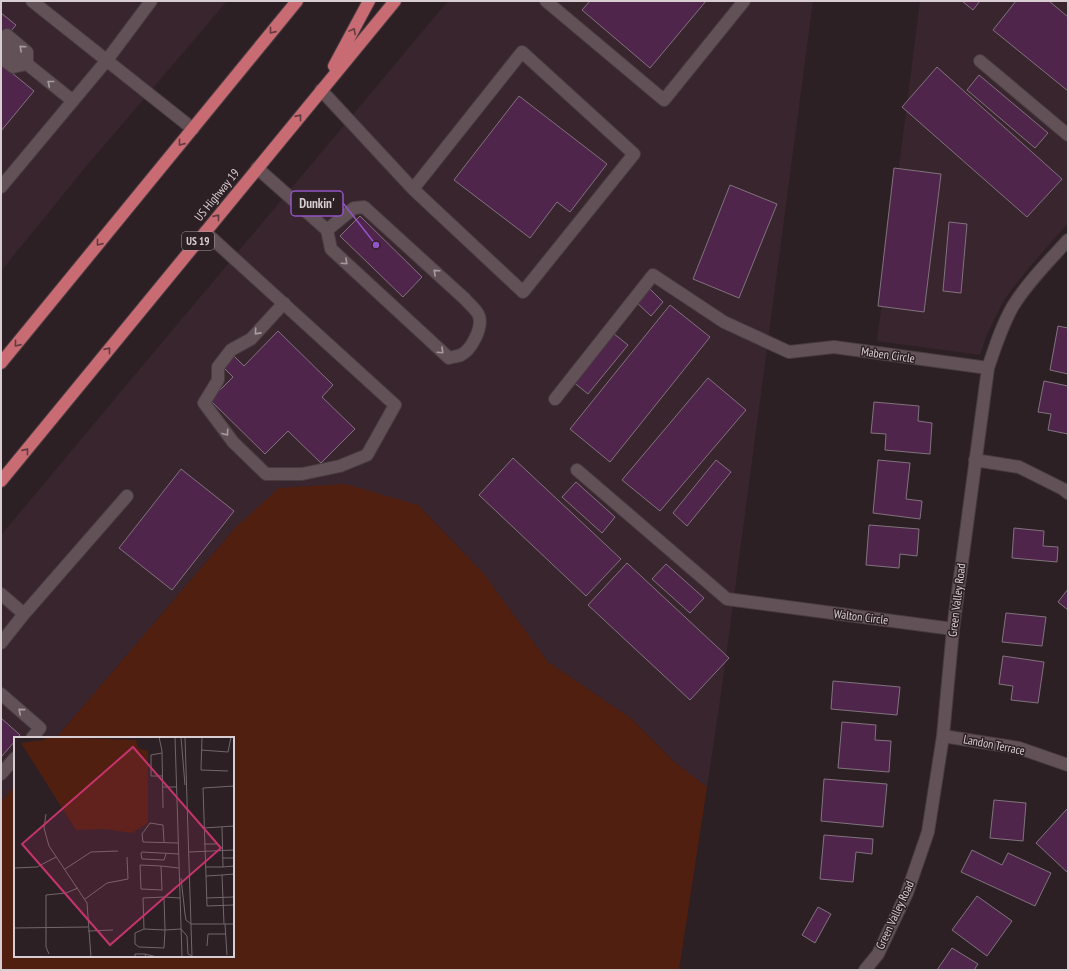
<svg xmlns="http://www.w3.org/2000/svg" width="1069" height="971" viewBox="0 0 1069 971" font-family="'PT Sans Narrow',sans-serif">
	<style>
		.built { fill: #39252d }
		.green { fill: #501f10 }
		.building { fill: #50254b; stroke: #80737d }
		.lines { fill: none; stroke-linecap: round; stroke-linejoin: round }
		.minor-casing { stroke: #483c41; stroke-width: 14 }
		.highway-casing { stroke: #483c41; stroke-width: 14 }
		.minor { stroke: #625258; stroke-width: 12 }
		.highway { stroke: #c86b72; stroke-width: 12 }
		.oneway { stroke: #633a40 }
		.oneway2 { stroke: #a99ca1 }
		.labels { text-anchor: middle; stroke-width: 3; stroke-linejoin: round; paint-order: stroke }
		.shield { fill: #2d2025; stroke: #a59a9e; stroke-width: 1 }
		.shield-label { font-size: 11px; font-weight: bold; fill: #d8ced2 }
		.street-label { font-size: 12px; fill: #d8ced2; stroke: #2d2025 }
		.inset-road { fill: none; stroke: #71666a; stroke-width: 1 }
		.view { fill: #c5336d; fill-opacity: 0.15; stroke: #c5336d; stroke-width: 2 }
		.inset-edge { fill: none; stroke: #d8ced2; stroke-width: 2 }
		.leader { fill: none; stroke: #9254c4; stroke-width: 1.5 }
		.callout-dot { fill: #9254c4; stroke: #2d2025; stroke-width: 1.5 }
		.callout { fill: #2d2025; stroke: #9254c4; stroke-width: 1.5 }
		.callout-label { font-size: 13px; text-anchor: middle; font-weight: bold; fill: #d8ced2 }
	</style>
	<rect width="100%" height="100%" fill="#2d2025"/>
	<path class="built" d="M1 1H227L84 169 1 271Z
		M448 1H813L722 687 707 787 673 761 632 719 548 662 484 574 418 505 235 528 56 738H15V786L1 802V535Z
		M920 1H1068V223L1026 271 1004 300 987 334 980 355 877 341Z"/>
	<path class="green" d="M345 484 418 505 484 574 548 662 632 719 673 761 707 787 679 970H1V802L15 786V956H233V738H56L235 528 279 488Z"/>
	<path class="building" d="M590 1H706L650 68 582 10Z
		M962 1H980L973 10Z
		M1016 1H1049L1068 17V91L993 30Z
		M1 13 16 25 1 43Z
		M1 64 34 91 1 131Z
		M937 67 1062 179 1027 217 902 107Z
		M979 75 1048 133 1035 148 967 90Z
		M519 96 607 164 570 212 557 202 530 238 454 180Z
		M894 168 941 174 924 312 878 306Z
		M730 185 777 204 739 298 693 279Z
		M360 216 422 277 403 297 340 236Z
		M949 222 967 224 961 293 943 291Z
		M649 288 663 302 651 316 636 302Z
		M670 305 710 337 610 462 570 429Z
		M1058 326 1068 328V374L1050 370Z
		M278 331 333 385 322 397 355 429 321 463 288 431 265 454 210 400 233 377 222 366 233 355 244 366Z
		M613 333 628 345 588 394 572 381Z
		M708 378 746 410 660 511 622 480Z
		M1044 381 1068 386V434L1048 430 1051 414 1038 412Z
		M874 402 919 406 918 421 932 423 930 454 885 450 886 434 871 433Z
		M513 458 621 559 586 596 479 495Z
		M716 460 731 472 687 526 673 513Z
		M878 460 910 463 906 499 922 501 920 519 873 513Z
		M181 469 234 511 172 590 119 548Z
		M576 482 615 517 602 533 562 497Z
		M869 525 919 529 917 556 900 554 899 568 866 565Z
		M1014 528 1044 531 1043 546 1058 547 1057 562 1012 558Z
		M627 563 729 658 690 700 588 605Z
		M666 564 704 598 690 613 652 579Z
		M1068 589V610L1058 602Z
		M1006 613 1046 617 1042 646 1002 642Z
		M1003 656 1044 662 1038 703 1011 700 1013 686 999 684Z
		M833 681 900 687 897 715 831 709Z
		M1 718 20 735 18 738H15V741L1 757Z
		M842 722 876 725 875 740 891 741 889 772 838 768Z
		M824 779 887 784 883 827 821 821Z
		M994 800 1026 803 1023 841 990 838Z
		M1067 809 1068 810V873L1036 843Z
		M824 835 873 839 872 854 856 852 853 882 820 879Z
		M972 850 1002 865 1008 853 1051 873 1035 906 961 872Z
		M977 896 1012 921 987 956 952 930Z
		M818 907 831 914 815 943 802 935Z
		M952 948 978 964 974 970H937Z"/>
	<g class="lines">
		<defs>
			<path id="minor" d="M32 1 193 129
				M546 1 664 100 744 1
				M7 35 27 52V64
				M1 43 73 101
				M1 58 13 67 27 64
				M980 61 1068 135
				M321 90 413 189 523 292 634 154 522 52 413 189
				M257 168 327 230 331 249 449 358C453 357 458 356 461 355 471 350 483 328 479 316 477 310 469 304 465 299L364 207 354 208 327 230
				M1 187 107 60 151 1
				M205 232 395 405 367 455 340 466 302 474H266L233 442 204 403 218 380V367L231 350 251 339 284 303
				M555 399 653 275 724 322 789 352 834 347 988 368
				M975 460 1019 467 1063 489 1068 493
				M577 470 727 599 953 629
				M1 594 24 614
				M1 643 24 614 127 496
				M1 694 40 728 32 738
				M943 736 1019 748 1068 765
				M1 774 15 758
				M865 970 878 954 907 893 928 832 943 736 953 629 988 368C995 347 1002 325 1013 306 1028 282 1049 261 1068 240"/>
			<path id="highway" d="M334 66 369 1
				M1 363 297 1
				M1 481 395 1"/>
		</defs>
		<use href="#minor" class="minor-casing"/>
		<use href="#highway" class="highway-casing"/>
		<use href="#minor" class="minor"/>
		<use href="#highway" class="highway"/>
	</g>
	<defs><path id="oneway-chevron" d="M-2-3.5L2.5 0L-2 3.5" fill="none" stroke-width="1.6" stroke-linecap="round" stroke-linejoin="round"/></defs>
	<g class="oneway">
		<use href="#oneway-chevron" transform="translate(272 31) rotate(129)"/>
		<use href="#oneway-chevron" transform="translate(353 31) rotate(-62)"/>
		<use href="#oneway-chevron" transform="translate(299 117) rotate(-51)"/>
		<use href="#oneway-chevron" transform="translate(181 143) rotate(129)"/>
		<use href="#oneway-chevron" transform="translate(217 217) rotate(-51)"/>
		<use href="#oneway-chevron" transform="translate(99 243) rotate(129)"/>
		<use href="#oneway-chevron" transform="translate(17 344) rotate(129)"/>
		<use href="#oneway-chevron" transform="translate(108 350) rotate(-51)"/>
		<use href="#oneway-chevron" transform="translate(26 451) rotate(-51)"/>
	</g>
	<g class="oneway2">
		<use href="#oneway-chevron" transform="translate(22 48) rotate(-138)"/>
		<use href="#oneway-chevron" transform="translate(50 83) rotate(-141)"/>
		<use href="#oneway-chevron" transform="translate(345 262) rotate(43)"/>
		<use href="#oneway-chevron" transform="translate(436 272) rotate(-138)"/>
		<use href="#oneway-chevron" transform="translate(257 332) rotate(132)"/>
		<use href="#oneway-chevron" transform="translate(441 351) rotate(43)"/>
		<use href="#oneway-chevron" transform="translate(226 433) rotate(54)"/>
		<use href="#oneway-chevron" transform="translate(21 711) rotate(-139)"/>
	</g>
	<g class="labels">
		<rect class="shield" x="182" y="232" width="32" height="18" rx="3"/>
		<g class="shield-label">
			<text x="198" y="245">US 19</text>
		</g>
		<g class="street-label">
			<text transform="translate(217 195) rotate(-51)" y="4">US Highway 19</text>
			<text transform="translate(888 355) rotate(8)" y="4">Maben Circle</text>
			<text transform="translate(957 600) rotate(-83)" y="4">Green Valley Road</text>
			<text transform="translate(861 617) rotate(7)" y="4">Walton Circle</text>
			<text transform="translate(994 745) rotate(11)" y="4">Landon Terrace</text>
			<text transform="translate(895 915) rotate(-65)" y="4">Green Valley Road</text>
		</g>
	</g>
	<g transform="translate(14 737)">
		<rect width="220" height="220" fill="#2d2025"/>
		<path d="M32 0 122 3 124 11 134 14V86L118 96 90 92 62 93 7 6 30 3Z" fill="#501f10"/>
		<path class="inset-road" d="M145 0 148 14 149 71M161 0 168 220M167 0 171 48M171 0 178 220M188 0 187 33 214 34M187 13 214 15 217 0M148 16 137 18V39H148M149 50H163M32 77 30 91 35 109 73 166 77 220M208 90 209 130 220 129M190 91 220 89M150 105 149 88 136 86 128 97 129 105 164 106M190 107H203M175 115 220 113M152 117 150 123 128 122 127 117 128 115 165 117M208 121H220V126M147 129 148 153 127 152 126 128 147 129 165 131M191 130H209M0 131 23 130 42 120M51 132 77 115 104 114M208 138 220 137M192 139 193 169 220 168M167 141 171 177 172 183 177 187M150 160 166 161M192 161 220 160M71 162 93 146 114 142 113 120M177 187H220M210 187 208 138 192 139 189 51 220 49M211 187 213 218M0 191 74 190M130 192 151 193 150 160 129 161 130 192 121 196V207L125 210 150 211 151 193 167 192M167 192 173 199 174 217 178 219M74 194 99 193M193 209 194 197H212M35 217 32 210V158L52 156 64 151M131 217 143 220M121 220V217H131L132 220"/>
		<path class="view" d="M119 10 207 111 96 208 8 107Z"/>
		<rect width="220" height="220" class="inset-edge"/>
	</g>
	<path class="leader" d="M376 245L343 203"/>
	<circle class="callout-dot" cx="376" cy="245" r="4"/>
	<rect class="callout" x="291" y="191" width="52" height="25" rx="4"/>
	<g class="callout-label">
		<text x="317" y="208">Dunkin'</text>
	</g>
	<rect width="1069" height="971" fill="none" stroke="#d8ced2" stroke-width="4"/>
</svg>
